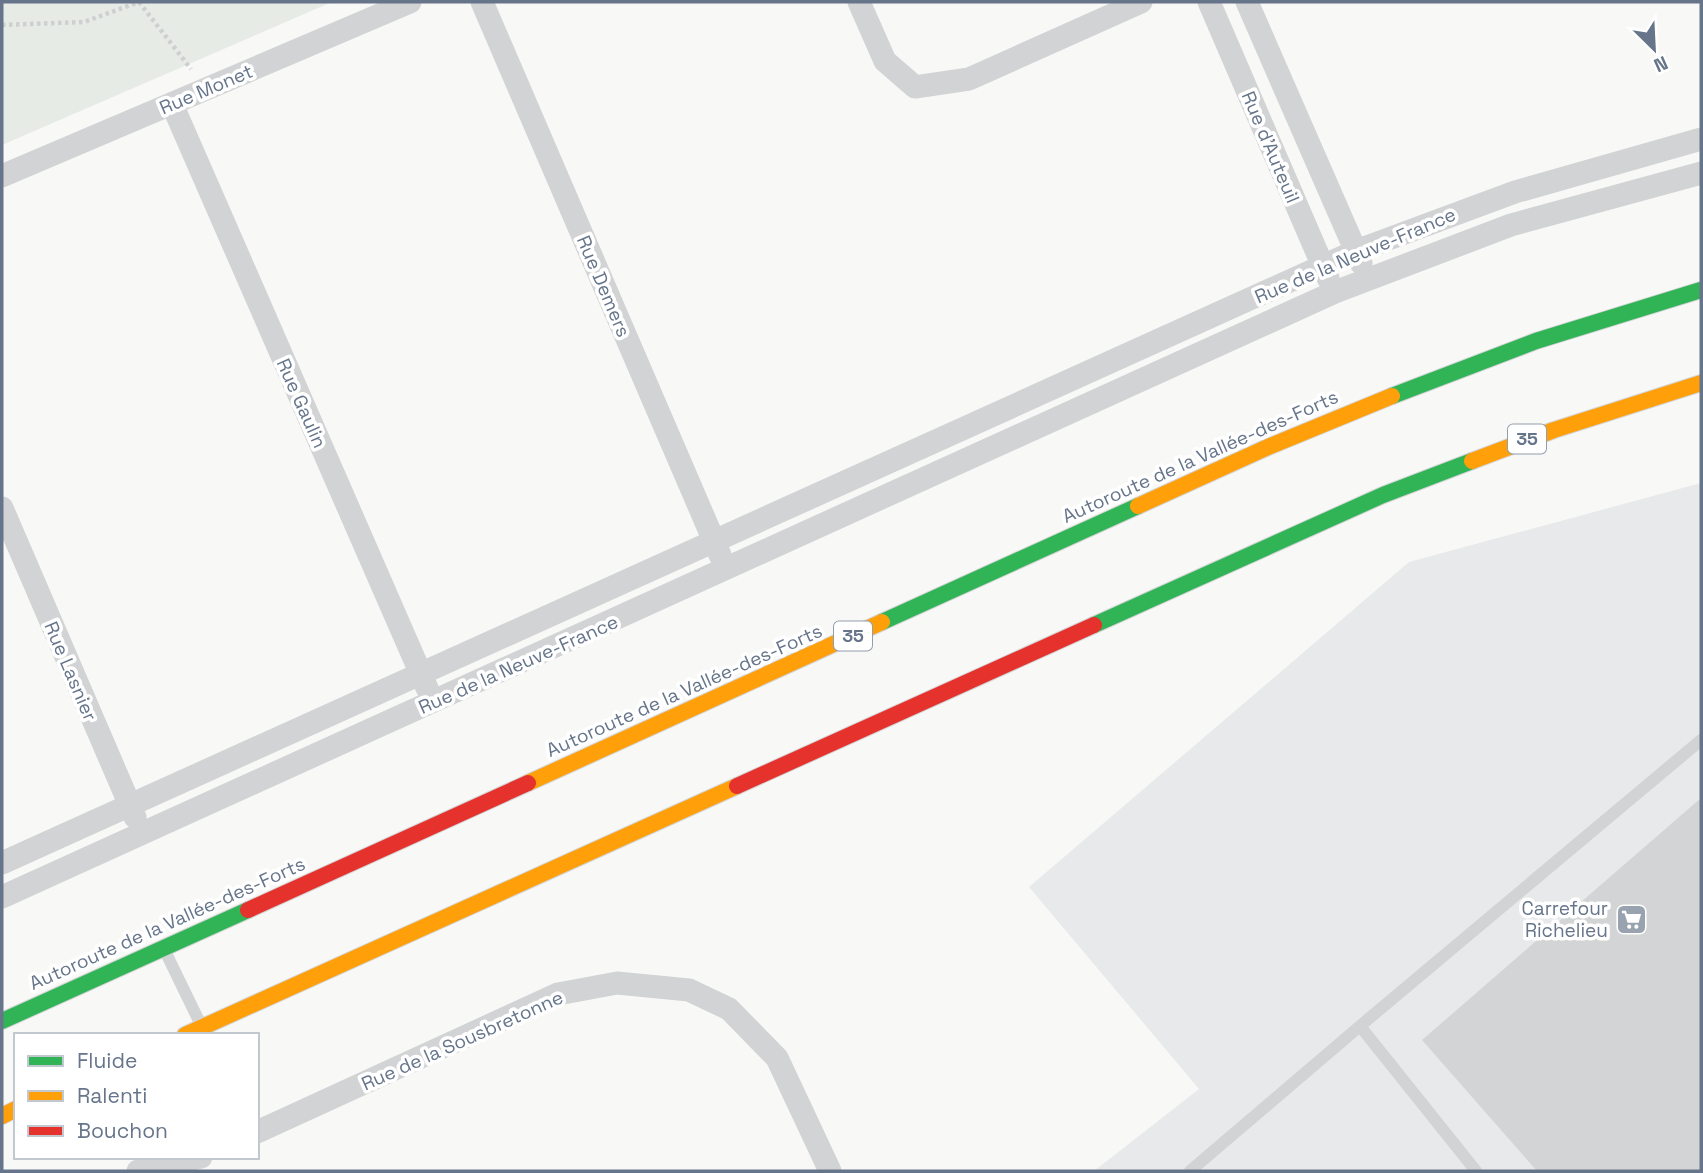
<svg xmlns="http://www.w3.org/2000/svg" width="1703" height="1173" viewBox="0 0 1703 1173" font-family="'Space Grotesk',sans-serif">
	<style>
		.built { fill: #e8e9ea }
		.green { fill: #e7ebe5 }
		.building { fill: #d3d4d5 }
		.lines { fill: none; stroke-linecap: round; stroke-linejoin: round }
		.fast-casing { stroke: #d3d4d6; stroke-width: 18 }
		.slow-casing { stroke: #d3d4d6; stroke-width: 18 }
		.jam-casing { stroke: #d3d4d6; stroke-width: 18 }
		.path { stroke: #cecfd1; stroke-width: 4.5; stroke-dasharray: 3.5 3.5; stroke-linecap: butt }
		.lane { stroke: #d2d3d4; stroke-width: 12 }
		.street { stroke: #d2d3d4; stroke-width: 23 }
		.fast { stroke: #30b455; stroke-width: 16 }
		.slow { stroke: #ff9f0a; stroke-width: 16 }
		.jam { stroke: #e5322d; stroke-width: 16 }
		.labels { text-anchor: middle; stroke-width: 7; stroke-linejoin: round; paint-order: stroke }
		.shield { fill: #fff; stroke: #949ead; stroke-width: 2 }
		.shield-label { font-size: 18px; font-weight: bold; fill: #66758a }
		.street-label { font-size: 19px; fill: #66758a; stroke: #fff }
		.poi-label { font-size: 19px; fill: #66758a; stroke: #fff; text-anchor: end }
	</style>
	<rect width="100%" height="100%" fill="#f8f8f7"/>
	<path class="built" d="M1701 483V1171H1094L1199 1089 1029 887 1409 562Z"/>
	<path class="green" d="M2 2H332L2 145Z"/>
	<path class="building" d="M1701 798V1171H1537L1422 1040Z"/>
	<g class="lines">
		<defs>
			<path id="fast" d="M1392 396 1536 341 1701 290
				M882 622 1138 506
				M1094 625 1383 495 1472 461
				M2 1021 248 910"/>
			<path id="slow" d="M1472 461 1554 430 1701 383
				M1138 506 1268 447 1392 396
				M528 783 882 622
				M185 1035 737 786
				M2 1116 16 1109"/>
			<path id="jam" d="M737 786 1094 625
				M248 910 528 783"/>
		</defs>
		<use href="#fast" class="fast-casing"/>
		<use href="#slow" class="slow-casing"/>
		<use href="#jam" class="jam-casing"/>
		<path class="path" d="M139 2 191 69
			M2 25 84 22 139 2"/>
		<path class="lane" d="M165 951 200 1023
			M1190 1171 1360 1026
			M1476 1171 1360 1026 1701 740"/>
		<path class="street" d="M482 2 720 555
			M859 2 885 61 915 87 969 79 1141 2
			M1209 2 1328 278
			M1247 2 1361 263
			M172 104 427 688
			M2 176 410 2
			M2 508 135 817
			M2 863 1356 251 1515 192 1701 139
			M2 897 1335 292 1511 225 1701 173
			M257 1132 558 994 617 983 689 990 729 1009 777 1058 830 1171
			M138 1171 201 1157"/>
		<use href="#fast" class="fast"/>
		<use href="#slow" class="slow"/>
		<use href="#jam" class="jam"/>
	</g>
	<defs>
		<symbol id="supermarket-square" viewBox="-11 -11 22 22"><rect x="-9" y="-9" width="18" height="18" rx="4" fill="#99a3b0" stroke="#fff"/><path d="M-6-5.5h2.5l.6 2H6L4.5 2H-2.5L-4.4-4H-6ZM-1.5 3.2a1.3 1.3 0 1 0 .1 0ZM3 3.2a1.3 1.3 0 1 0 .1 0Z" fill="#fff"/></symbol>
	</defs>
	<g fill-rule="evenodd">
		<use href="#supermarket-square" x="1614" y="902" width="35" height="35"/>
	</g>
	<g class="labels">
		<g class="shield">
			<rect x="1508" y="424.5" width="38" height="29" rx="5"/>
			<rect x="834" y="621.5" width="38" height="29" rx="5"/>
		</g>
		<g class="shield-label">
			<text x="1527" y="445">35</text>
			<text x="853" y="642">35</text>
		</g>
		<g class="street-label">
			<text transform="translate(206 89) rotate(-23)" y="7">Rue Monet</text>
			<text transform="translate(1271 147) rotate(67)" y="7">Rue d'Auteuil</text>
			<text transform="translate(1355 255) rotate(-23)" y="7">Rue de la Neuve-France</text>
			<text transform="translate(604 286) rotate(67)" y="7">Rue Demers</text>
			<text transform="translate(302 403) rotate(66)" y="7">Rue Gaulin</text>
			<text transform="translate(1200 456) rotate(-24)" y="7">Autoroute de la Vallée-des-Forts</text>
			<text transform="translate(518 664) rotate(-24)" y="7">Rue de la Neuve-France</text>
			<text transform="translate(71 671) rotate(67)" y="7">Rue Lasnier</text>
			<text transform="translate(684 690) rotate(-24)" y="7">Autoroute de la Vallée-des-Forts</text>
			<text transform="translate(167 923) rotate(-24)" y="7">Autoroute de la Vallée-des-Forts</text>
			<text transform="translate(462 1040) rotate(-24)" y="7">Rue de la Sousbretonne</text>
		</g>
		<g class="poi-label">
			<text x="1608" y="915">Carrefour<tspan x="1608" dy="22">Richelieu</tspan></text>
		</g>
	</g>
	<rect width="1703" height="1173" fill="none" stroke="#66758a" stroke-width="7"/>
	<rect x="14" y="1033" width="245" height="126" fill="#ffffff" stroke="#c2c8d0" stroke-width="2"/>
	<rect x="28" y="1056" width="35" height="10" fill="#30b455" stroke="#c2c8d0" stroke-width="2"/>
	<text x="77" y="1068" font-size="21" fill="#66758a">Fluide</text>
	<rect x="28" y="1091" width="35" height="10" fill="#ff9f0a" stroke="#c2c8d0" stroke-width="2"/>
	<text x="77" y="1103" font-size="21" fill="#66758a">Ralenti</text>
	<rect x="28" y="1126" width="35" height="10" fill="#e5322d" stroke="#c2c8d0" stroke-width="2"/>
	<text x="77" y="1138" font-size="21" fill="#66758a">Bouchon</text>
	<g transform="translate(1654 49) rotate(156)" stroke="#ffffff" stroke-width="5" paint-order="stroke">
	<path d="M0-5L12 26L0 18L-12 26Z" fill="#66758a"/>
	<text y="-10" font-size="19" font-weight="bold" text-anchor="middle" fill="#66758a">N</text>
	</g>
</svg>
